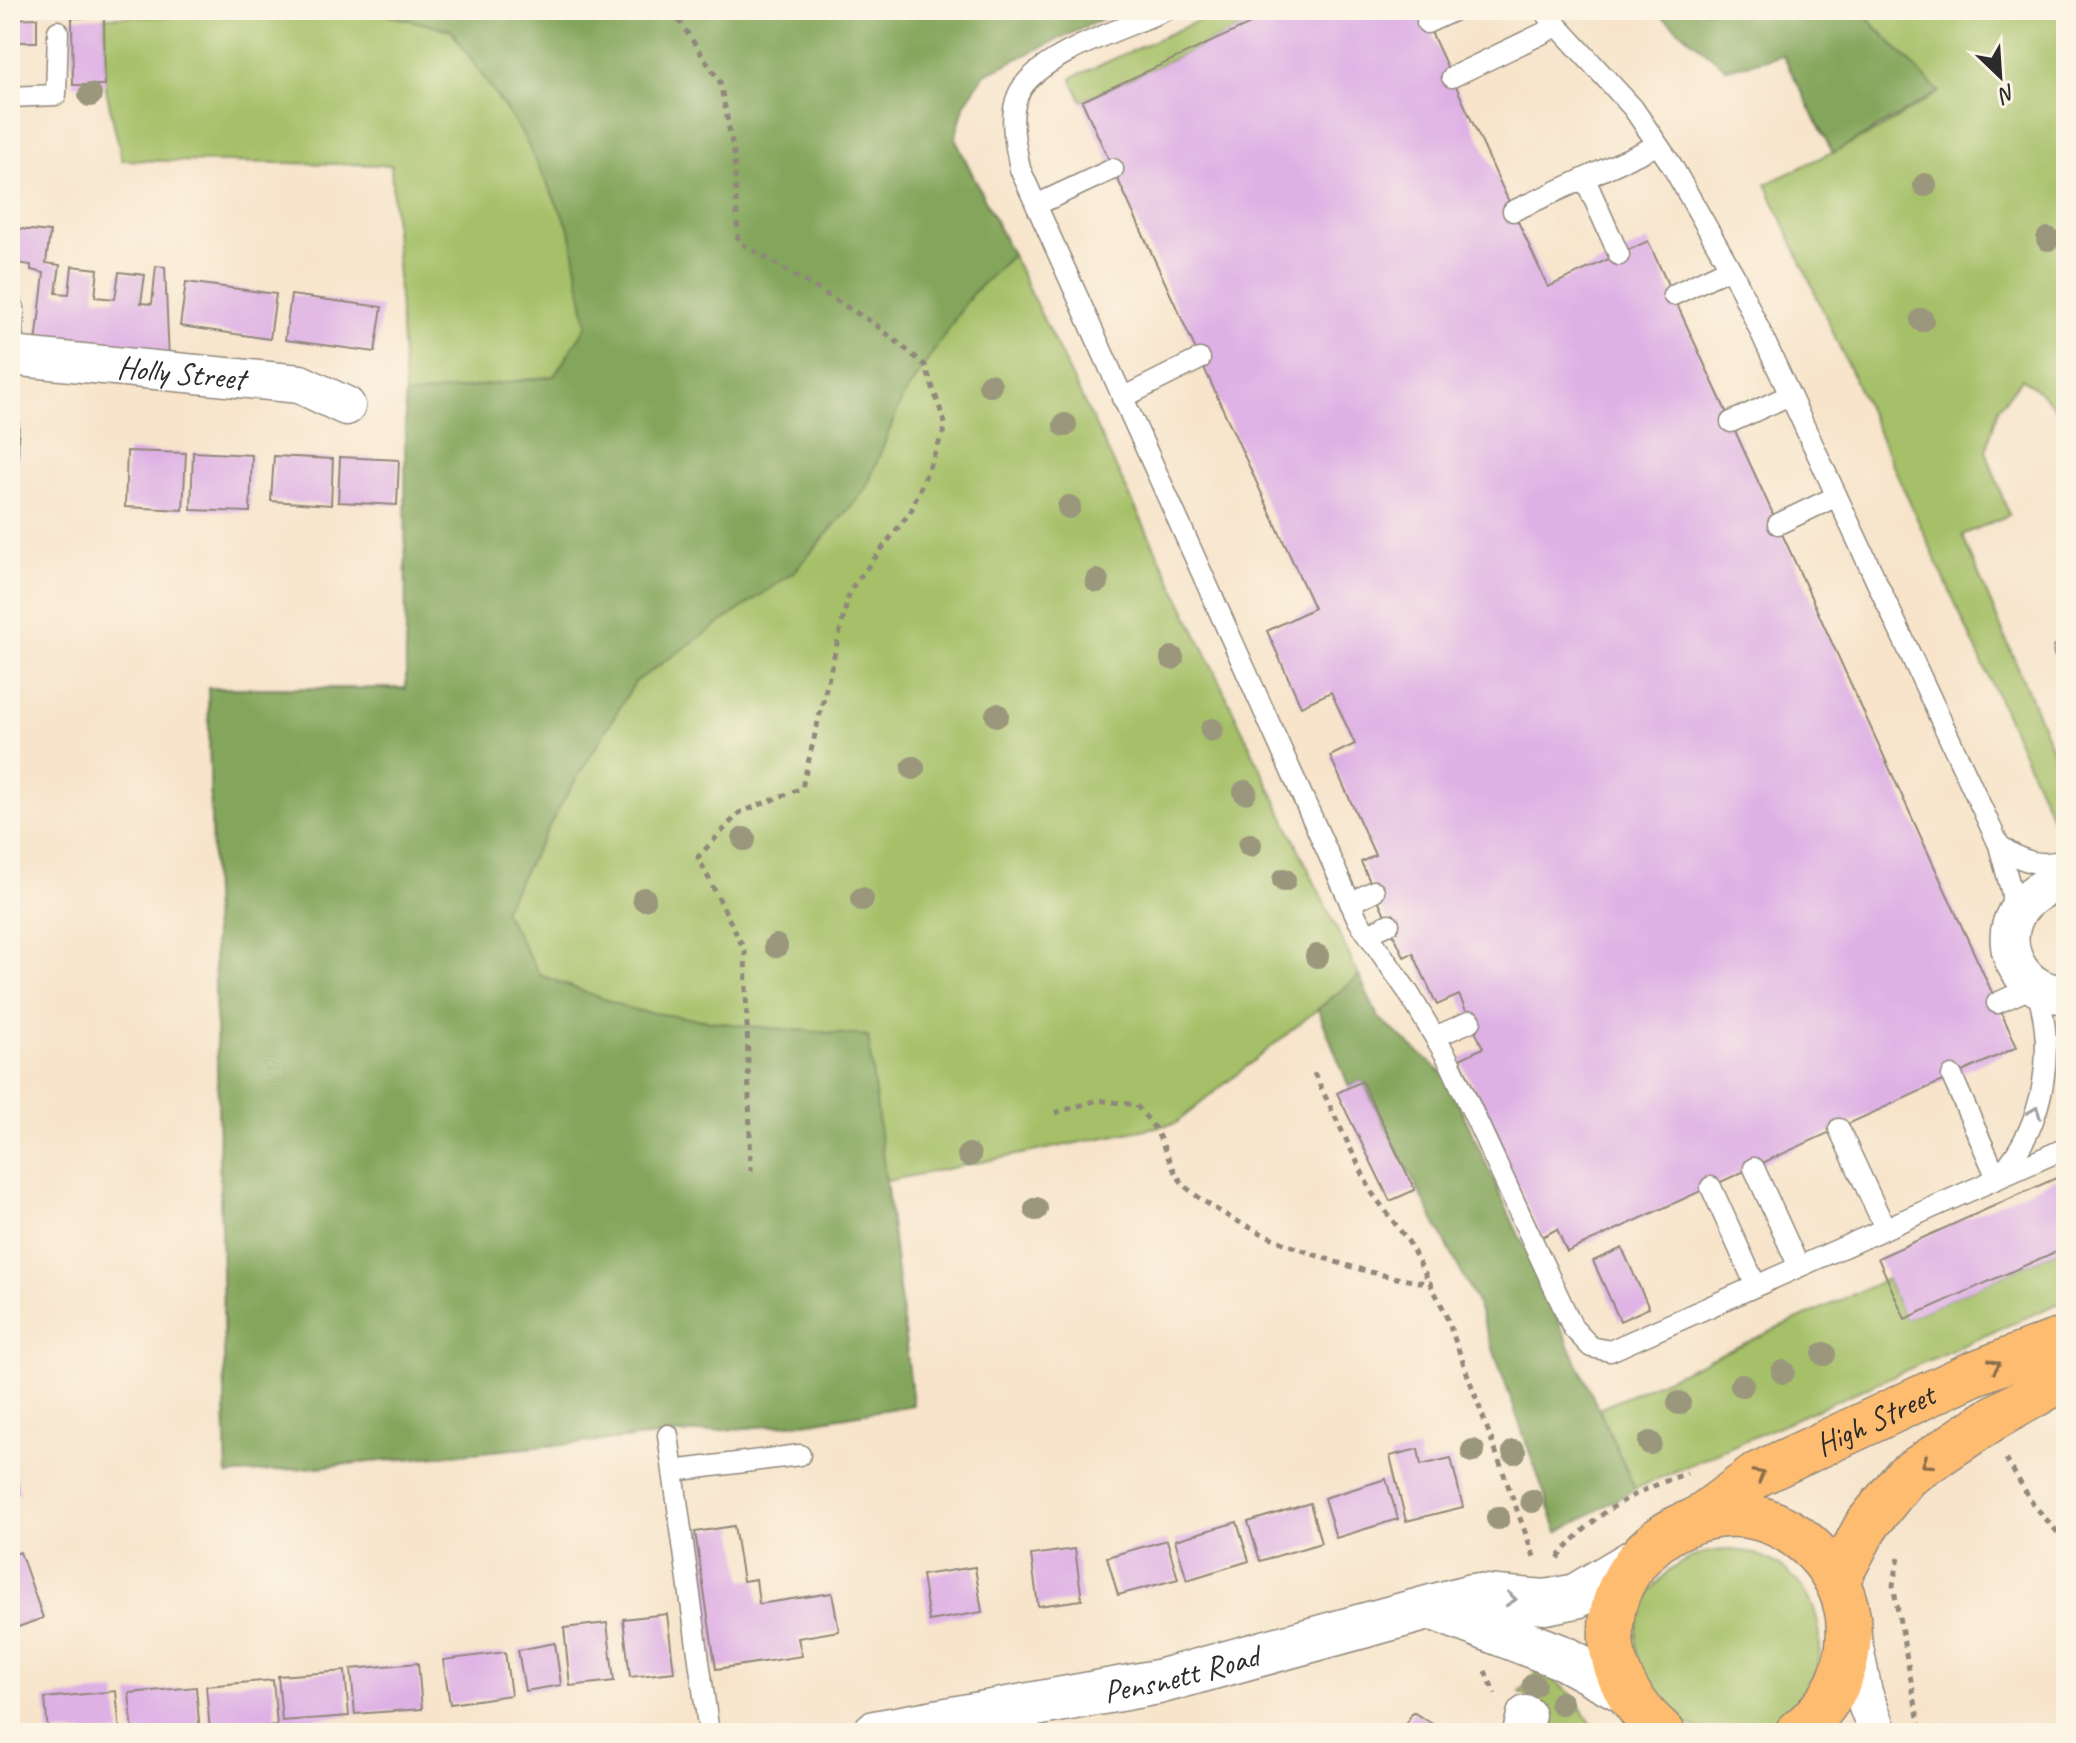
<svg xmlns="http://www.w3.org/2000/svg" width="2076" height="1743" viewBox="0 0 2076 1743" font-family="Caveat,sans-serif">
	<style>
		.green { fill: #a5c067; stroke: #687649; stroke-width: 2 }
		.forest { fill: #84a65c; stroke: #586844; stroke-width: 2 }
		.building { fill: #deb1e5 }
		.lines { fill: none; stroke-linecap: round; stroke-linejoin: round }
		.service-casing { stroke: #91887b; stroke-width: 23 }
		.minor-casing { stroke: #91887b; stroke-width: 41 }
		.tertiary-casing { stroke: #91887b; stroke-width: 47 }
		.primary-casing { stroke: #91887b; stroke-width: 47 }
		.path { stroke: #91887b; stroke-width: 5; stroke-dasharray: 6 6; stroke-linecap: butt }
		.service { stroke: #fff; stroke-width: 20 }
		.minor { stroke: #fff; stroke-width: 38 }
		.tertiary { stroke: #fff; stroke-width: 44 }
		.primary { stroke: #fdbc70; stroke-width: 44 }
		.tree { fill: #9b977d }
		.oneway { stroke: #a0a0a0 }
		.oneway2 { stroke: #8a6c4a }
		.labels { text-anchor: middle; stroke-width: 8; stroke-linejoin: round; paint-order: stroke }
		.street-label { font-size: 32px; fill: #2b2b2b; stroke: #fcf5e5 }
	</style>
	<rect width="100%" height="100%" fill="#fcf5e5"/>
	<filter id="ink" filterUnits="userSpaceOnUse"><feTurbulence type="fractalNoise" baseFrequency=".0125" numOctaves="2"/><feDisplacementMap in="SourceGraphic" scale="16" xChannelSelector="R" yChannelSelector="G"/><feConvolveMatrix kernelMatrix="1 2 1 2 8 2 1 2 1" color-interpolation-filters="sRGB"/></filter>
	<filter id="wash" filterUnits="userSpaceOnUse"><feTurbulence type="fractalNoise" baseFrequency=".006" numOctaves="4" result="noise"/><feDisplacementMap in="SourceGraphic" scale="32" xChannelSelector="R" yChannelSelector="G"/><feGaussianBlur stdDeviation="1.8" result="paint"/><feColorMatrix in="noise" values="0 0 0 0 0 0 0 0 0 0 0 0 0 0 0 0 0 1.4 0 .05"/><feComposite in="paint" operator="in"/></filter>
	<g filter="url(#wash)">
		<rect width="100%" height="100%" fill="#f7e4cb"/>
		<path class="green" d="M381 10H1045L921 69 1184 607 1359 976 1176 1123 886 1181 913 1405 810 1422 227 1475 208 688H406L407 426 391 165 122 160 105 85 104 17 381 14Z
			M1222 10H1281L1082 101 1071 78Z
			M1859 10H2066V501C2052 473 2075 437 2055 408 2048 397 2032 387 2022 378L1998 409 1986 451 2009 515 1962 535 2066 782V833L2055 824 1766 184 1880 129 1939 92Z
			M2066 1247V1300L1635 1489 1599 1409 1887 1279 1905 1319Z
			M1636 1642a92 92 0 1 1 184 0a92 92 0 1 1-184 0Z
			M1539 1669 1571 1694 1598 1733H1535L1543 1706 1520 1692Z"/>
		<path class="forest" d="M381 10H1121L985 74 965 103 955 139 1012 255 971 295 902 399 866 489 794 572 635 682 559 808 503 910 540 975 633 1010 746 1026 868 1036 913 1405 810 1422 227 1475 208 688 406 689 405 396 554 376 587 325 570 230 523 135 451 30 382 14Z
			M1654 10H1859L1939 92 1833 153 1783 55 1727 69Z
			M1359 976 1378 1017 1446 1076 1635 1489 1558 1532 1476 1301 1362 1081 1349 1087 1318 1009Z"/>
		<g id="blocks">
			<path class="building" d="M1281 10H1421L1548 287 1648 241 2017 1047 1567 1252 1557 1229 1542 1237 1460 1059 1483 1048 1459 995 1437 1005 1413 953 1404 957 1361 862 1375 855 1330 756 1355 744 1331 692 1301 706 1267 631 1314 608 1082 101Z
				M104 17 105 85H73L72 18Z
				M37 18V42H10V19Z
				M10 228 50 232 46 263 60 265 56 293 69 294 72 266 98 269 95 297 115 299 119 272 145 275 141 303 152 304 156 266 165 267 169 360 36 344 44 273 31 270V265L10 262Z
				M186 282 276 294 270 339 180 326Z
				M291 295 382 307 375 352 285 340Z
				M10 407H19L18 462H10Z
				M127 451 186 453 183 510 125 507Z
				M193 452 252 455 250 512 191 510Z
				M274 456 333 459 331 505 271 501Z
				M340 457 399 460 397 505 338 502Z
				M1362 1081 1415 1190 1390 1201 1337 1093Z
				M2056 1178 2066 1201V1247L1905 1319 1878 1258Z
				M1622 1248 1649 1308 1620 1321 1593 1261Z
				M10 1449 20 1493 10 1495Z
				M1418 1449 1421 1465 1451 1458 1463 1507 1406 1521 1390 1456Z
				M1386 1479 1398 1519 1336 1538 1324 1498Z
				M1310 1503 1321 1543 1260 1561 1248 1522Z
				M1237 1522 1249 1561 1187 1580 1175 1540Z
				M734 1526 743 1581 756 1579 759 1604 832 1593 839 1631 798 1638 802 1656 716 1669 695 1532Z
				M1167 1540 1178 1579 1118 1595 1107 1557Z
				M1075 1549 1082 1600 1038 1606 1031 1555Z
				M20 1552 43 1618 10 1630V1556Z
				M975 1567 982 1612 929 1621 922 1575Z
				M667 1614 674 1672 630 1677 623 1619Z
				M607 1623 614 1681 570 1686 564 1628Z
				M555 1643 561 1685 525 1691 518 1650Z
				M505 1652 511 1695 450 1704 443 1660Z
				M418 1663 422 1709 355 1714 351 1669Z
				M345 1671 349 1716 282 1721 278 1676Z
				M273 1680 277 1726 210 1731 206 1686Z
				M196 1687 200 1733H133L129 1693Z
				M116 1691 120 1733H48L45 1698Z
				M1413 1712 1447 1733H1400Z"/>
		</g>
	</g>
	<g filter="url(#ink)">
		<use href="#blocks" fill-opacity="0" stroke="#91887b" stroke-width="2"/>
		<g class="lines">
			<defs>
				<path id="service" d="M1166 10C1127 28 1035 55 1018 95 1008 118 1016 146 1020 169L1358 920 1408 992 1448 1059 1573 1328 1591 1347 1610 1351 2066 1148
					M1543 10 1633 108 1671 164 1734 275 1999 845 2012 894 2011 914
					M1427 23 1455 10
					M1452 77 1558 26
					M10 97 56 95 58 31
					M1585 179 1619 255
					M1036 205 1113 169
					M1513 211 1658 145
					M1673 295 1730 268
					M12 356 14 308
					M1122 398 1200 359
					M1731 422 1790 395
					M1778 524 1837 496
					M2064 651 2066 655
					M1999 845C2019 861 2041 869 2066 859
					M1350 903 1374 891
					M1368 934 1389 924
					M1997 1003 2035 986C2057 1046 2045 1124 2002 1172
					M1435 1037 1471 1021
					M1952 1076 1997 1178
					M1839 1129 1885 1228
					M1754 1168 1799 1267
					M1711 1187 1756 1286
					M668 1435 709 1733
					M673 1471 800 1455"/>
				<g id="minor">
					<path id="s1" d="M10 356 300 384 346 406"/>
					<path d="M2066 876C2048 886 2026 895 2016 914 1996 950 2025 996 2066 994"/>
					<path d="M1851 1632 1863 1693 1878 1733"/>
					<path d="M1522 1733 1526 1715"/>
				</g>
				<g id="tertiary">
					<path d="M1436 1609 1564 1658 1625 1691"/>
					<path id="s2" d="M875 1733 1158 1682 1472 1596 1546 1602 1576 1596 1635 1561"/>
				</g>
				<g id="primary">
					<path id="s3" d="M1696 1520 1758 1474 1972 1374 2066 1338"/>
					<path d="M1837 1581 1866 1526 1906 1476 1992 1419 2066 1377"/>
					<path d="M1663 1733C1524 1612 1694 1446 1808 1545 1829 1563 1844 1589 1848 1617 1853 1666 1834 1703 1797 1733"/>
				</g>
			</defs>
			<use href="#service" class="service-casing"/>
			<use href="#minor" class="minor-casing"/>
			<use href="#tertiary" class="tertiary-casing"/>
			<use href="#primary" class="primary-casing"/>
			<path class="path" d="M672 10 720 82 734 153 738 241 875 324 925 365 946 426 911 511 850 590 802 788 739 813 698 857 745 951 751 1171
				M1314 1073 1372 1193 1408 1241 1430 1283
				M1055 1113 1098 1100 1136 1105C1142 1113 1150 1121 1155 1129 1165 1146 1172 1174 1187 1188 1238 1233 1362 1277 1430 1283L1444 1310 1536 1562
				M2006 1459 2033 1504 2066 1542
				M1558 1558C1597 1510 1630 1494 1687 1473
				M1899 1558 1893 1585 1921 1733
				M1485 1671 1495 1694"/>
			<use href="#service" class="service"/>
			<use href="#minor" class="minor"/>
			<use href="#tertiary" class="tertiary"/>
			<use href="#primary" class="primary"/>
		</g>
		<g class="tree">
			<circle cx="90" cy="95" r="12"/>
			<circle cx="1925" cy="185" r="12"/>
			<circle cx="2048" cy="239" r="12"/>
			<circle cx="1922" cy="320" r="12"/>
			<circle cx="990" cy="385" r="12"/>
			<circle cx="1065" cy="425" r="12"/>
			<circle cx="1069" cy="507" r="12"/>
			<circle cx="1097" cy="581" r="12"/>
			<circle cx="1172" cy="658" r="12"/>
			<circle cx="997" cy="715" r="12"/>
			<circle cx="1212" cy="730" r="12"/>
			<circle cx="913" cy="768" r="12"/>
			<circle cx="1245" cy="792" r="12"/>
			<circle cx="744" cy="839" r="12"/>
			<circle cx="1250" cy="845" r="12"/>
			<circle cx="1284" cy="880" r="12"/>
			<circle cx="644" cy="899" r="12"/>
			<circle cx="862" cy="899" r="12"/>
			<circle cx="776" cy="946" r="12"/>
			<circle cx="1317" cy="956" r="12"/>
			<circle cx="969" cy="1155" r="12"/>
			<circle cx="1036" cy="1209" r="12"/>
			<circle cx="1824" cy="1354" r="12"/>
			<circle cx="1783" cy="1372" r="12"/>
			<circle cx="1742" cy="1385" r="12"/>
			<circle cx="1679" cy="1403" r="12"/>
			<circle cx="1650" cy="1443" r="12"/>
			<circle cx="1473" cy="1451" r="12"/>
			<circle cx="1514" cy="1452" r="12"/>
			<circle cx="1532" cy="1501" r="12"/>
			<circle cx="1498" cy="1518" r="12"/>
			<circle cx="1534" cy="1685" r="12"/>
			<circle cx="1561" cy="1703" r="12"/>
		</g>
		<defs><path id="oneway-chevron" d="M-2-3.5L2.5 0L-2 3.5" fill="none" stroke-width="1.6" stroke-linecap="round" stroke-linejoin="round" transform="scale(2)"/></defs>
		<g class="oneway">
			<use href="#oneway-chevron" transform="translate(2035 1112) rotate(-69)"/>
			<use href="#oneway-chevron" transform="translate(1511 1599) rotate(5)"/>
		</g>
		<g class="oneway2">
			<use href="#oneway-chevron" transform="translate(1995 1365) rotate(-22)"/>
			<use href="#oneway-chevron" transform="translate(1927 1463) rotate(146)"/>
			<use href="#oneway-chevron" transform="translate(1759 1475) rotate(-30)"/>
		</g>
	</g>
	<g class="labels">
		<g class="street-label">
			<text dy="11" stroke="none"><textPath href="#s1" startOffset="172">Holly Street</textPath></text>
			<text dy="11" stroke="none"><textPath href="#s3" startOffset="206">High Street</textPath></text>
			<text dy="11" stroke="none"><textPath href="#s2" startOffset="312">Pensnett Road</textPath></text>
		</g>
	</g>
	<rect width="2076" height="1743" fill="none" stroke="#fcf5e5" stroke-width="40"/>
	<g transform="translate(2000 76) rotate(155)" stroke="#fcf5e5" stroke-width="6" paint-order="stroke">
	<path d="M0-6L14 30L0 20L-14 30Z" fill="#2b2b2b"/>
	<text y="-12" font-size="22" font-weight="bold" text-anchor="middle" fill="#2b2b2b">N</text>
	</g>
</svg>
